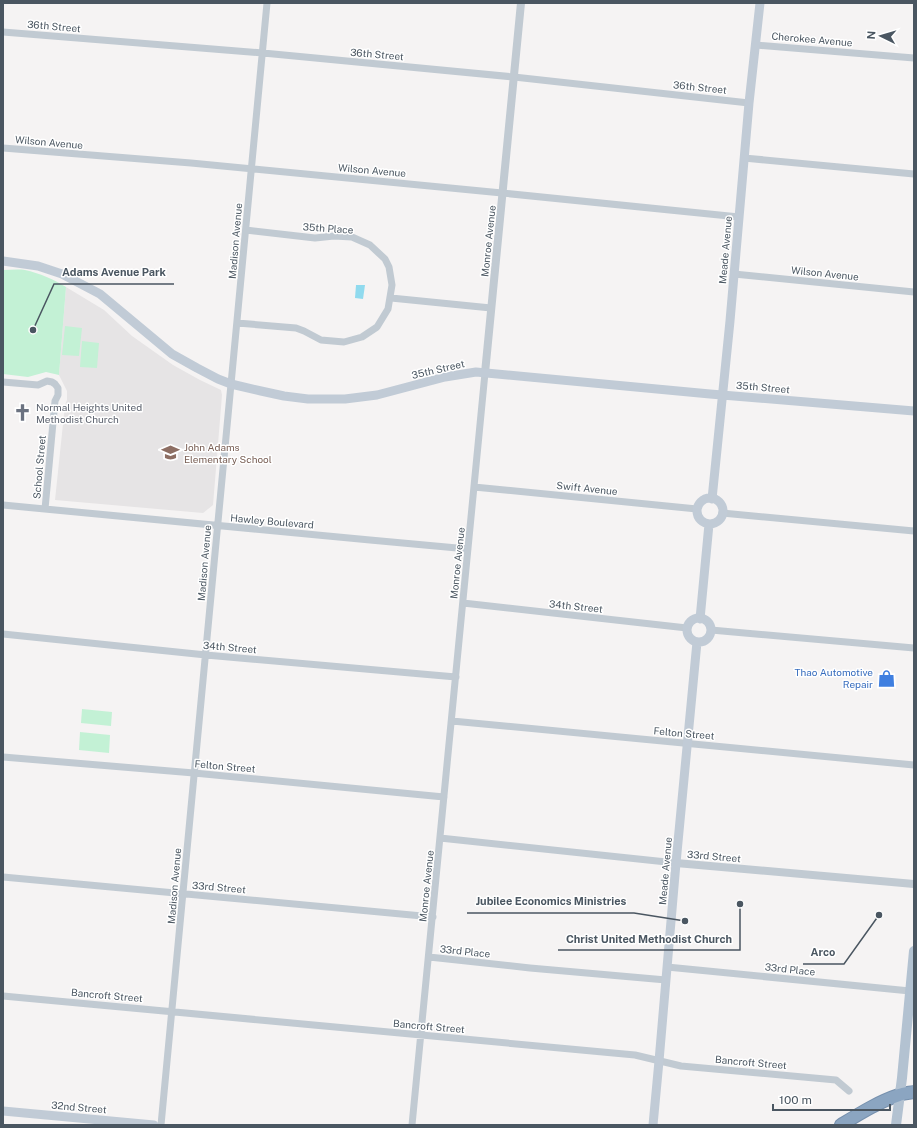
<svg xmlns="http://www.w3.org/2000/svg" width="917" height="1128" viewBox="0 0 917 1128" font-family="'Public Sans',sans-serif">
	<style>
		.education { fill: #e6e4e5 }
		.green { fill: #c3f1d5 }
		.water { fill: #90daee }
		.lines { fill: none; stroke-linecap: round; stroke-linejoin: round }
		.motorway-casing { stroke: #7690ad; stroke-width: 14 }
		.minor { stroke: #c1cad2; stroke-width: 7 }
		.tertiary { stroke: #c1cad2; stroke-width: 8 }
		.secondary { stroke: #c1cbd6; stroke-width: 9 }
		.primary { stroke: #b3c2d1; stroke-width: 10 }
		.motorway { stroke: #8ba5c1; stroke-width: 12 }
		.labels { text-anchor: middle; stroke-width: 3; stroke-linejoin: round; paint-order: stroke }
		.street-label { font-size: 10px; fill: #4a5661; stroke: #fff }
		.worship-label { font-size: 10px; fill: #5b616d; stroke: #fff; text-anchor: start }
		.education-label { font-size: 10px; fill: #785e54; stroke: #fff; text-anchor: start }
		.shop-label { font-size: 10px; fill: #366cbe; stroke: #fff; text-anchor: end }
		.leader { fill: none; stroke: #4a5661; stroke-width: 1.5 }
		.callout-dot { fill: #4a5661; stroke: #fff; stroke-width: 1.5 }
		.callout-label { font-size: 11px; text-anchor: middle; font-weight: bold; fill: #4a5661; stroke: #fff; stroke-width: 3; stroke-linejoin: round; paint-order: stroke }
	</style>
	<rect width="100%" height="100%" fill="#f5f3f3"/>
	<path class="education" d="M66 287 104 310 132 336 173 365 200 380 221 390 222 395 213 505 203 513 55 500 65 405 67 400V391L59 375Z"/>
	<path class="green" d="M3 270C10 270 18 269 25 270 39 273 55 280 66 287L59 375 46 372 28 377 3 374Z
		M65 326 82 328 79 356 62 355Z
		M82 341 99 343 97 368 80 367Z
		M82 709 112 712 111 726 81 723Z
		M80 732 110 735 109 753 79 750Z"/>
	<path class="water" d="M356 285H365L363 299 355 298Z"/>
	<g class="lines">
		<defs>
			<path id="motorway" d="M841 1125C859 1114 878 1102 899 1095 904 1093 909 1093 914 1092"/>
		</defs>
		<use href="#motorway" class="motorway-casing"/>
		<path class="minor" d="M3 32 263 53 514 77 749 103
			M756 45 914 58
			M3 148 191 163 502 193 739 217
			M744 158 914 174
			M734 274 914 292
			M391 298 491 308
			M237 323 296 328 304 331 321 340 344 342 362 337 377 327 388 309 392 285 389 267 385 259 370 245 352 237 334 236 315 238 246 230
			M3 382 38 385 47 381 52 382 55 384 58 388V395L55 401 45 509
			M474 487 697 509
			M3 505 370 540 468 549
			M722 513 914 531
			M463 603 687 628
			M711 630 914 648
			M3 634 206 655 456 677
			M452 721 914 765
			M3 757 194 773 444 797
			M440 838 676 863
			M3 877 433 917
			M429 957 530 968 666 980
			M667 967 910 991
			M3 996 635 1055 681 1066 836 1080 849 1091
			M161 1125 267 3
			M412 1125 485 373"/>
		<path class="tertiary" d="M485 373 521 3
			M676 863 914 884"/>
		<path class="secondary" d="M3 261 38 266 62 274 100 294 172 354 197 368 218 379 231 384 261 391 284 396 308 399H345L377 395 445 377 476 372 710 394 914 411
			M697 511a13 13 0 1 1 26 0a13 13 0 1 1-26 0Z
			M712 499 730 321 749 103 760 3
			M687 630a12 12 0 1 1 24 0a12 12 0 1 1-24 0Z
			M700 619 709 524
			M3 1111 154 1125
			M653 1125 659 1061 676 863 697 642"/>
		<path class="primary" d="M896 1125 902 1078 914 951"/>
		<use href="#motorway" class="motorway"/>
	</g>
	<defs>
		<symbol id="church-bare" viewBox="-9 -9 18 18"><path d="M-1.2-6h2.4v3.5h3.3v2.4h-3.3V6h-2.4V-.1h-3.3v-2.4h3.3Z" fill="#6b7280" stroke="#fff" stroke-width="2.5" paint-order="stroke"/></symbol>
		<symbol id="school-bare" viewBox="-9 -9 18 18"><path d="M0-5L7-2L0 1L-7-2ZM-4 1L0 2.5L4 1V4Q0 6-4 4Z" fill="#8d6e63" stroke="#fff" stroke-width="2.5" paint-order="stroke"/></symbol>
		<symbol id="shop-bare" viewBox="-9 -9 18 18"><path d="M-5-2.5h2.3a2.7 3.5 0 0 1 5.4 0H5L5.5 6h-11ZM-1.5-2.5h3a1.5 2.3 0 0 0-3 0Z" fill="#3f7fe0" stroke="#fff" stroke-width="2.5" paint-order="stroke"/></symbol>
	</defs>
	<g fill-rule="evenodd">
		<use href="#church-bare" x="10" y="400" width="25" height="25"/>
		<use href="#school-bare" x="158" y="440" width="25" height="25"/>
		<use href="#shop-bare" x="874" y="666" width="25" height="25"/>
	</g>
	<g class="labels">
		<g class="street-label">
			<text transform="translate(54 26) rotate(5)" y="4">36th Street</text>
			<text transform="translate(812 39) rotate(5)" y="4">Cherokee Avenue</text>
			<text transform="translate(377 54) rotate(5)" y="4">36th Street</text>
			<text transform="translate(700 87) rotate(6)" y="4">36th Street</text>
			<text transform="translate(49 142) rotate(5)" y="4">Wilson Avenue</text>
			<text transform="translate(372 170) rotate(5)" y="4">Wilson Avenue</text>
			<text transform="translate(328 228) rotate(4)" y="4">35th Place</text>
			<text transform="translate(235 241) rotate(-85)" y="4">Madison Avenue</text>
			<text transform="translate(488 241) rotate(-84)" y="4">Monroe Avenue</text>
			<text transform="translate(725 250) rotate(-85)" y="4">Meade Avenue</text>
			<text transform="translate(825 273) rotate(6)" y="4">Wilson Avenue</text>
			<text transform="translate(438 369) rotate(-13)" y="4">35th Street</text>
			<text transform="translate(763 387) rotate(5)" y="4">35th Street</text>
			<text transform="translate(39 467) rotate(-85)" y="4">School Street</text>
			<text transform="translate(587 488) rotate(6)" y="4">Swift Avenue</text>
			<text transform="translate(272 521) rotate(5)" y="4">Hawley Boulevard</text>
			<text transform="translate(204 563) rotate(-85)" y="4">Madison Avenue</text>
			<text transform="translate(457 563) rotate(-84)" y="4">Monroe Avenue</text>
			<text transform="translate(576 606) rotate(6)" y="4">34th Street</text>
			<text transform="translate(230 647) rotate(5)" y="4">34th Street</text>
			<text transform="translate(684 733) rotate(5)" y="4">Felton Street</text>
			<text transform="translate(225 766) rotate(5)" y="4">Felton Street</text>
			<text transform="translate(714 856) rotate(5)" y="4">33rd Street</text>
			<text transform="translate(665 871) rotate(-85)" y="4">Meade Avenue</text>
			<text transform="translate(174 886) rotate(-85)" y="4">Madison Avenue</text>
			<text transform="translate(426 886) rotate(-84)" y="4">Monroe Avenue</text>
			<text transform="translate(219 887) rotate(5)" y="4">33rd Street</text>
			<text transform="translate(465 951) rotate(6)" y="4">33rd Place</text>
			<text transform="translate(790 969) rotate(6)" y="4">33rd Place</text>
			<text transform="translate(107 995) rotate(5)" y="4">Bancroft Street</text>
			<text transform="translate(429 1026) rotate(5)" y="4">Bancroft Street</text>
			<text transform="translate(751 1062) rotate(5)" y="4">Bancroft Street</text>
			<text transform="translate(79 1107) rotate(5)" y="4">32nd Street</text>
		</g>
		<g class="worship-label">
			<text x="36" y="411">Normal Heights United<tspan x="36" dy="12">Methodist Church</tspan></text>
		</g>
		<g class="education-label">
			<text x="184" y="451">John Adams<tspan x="184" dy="12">Elementary School</tspan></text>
		</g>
		<g class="shop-label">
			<text x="873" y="676">Thao Automotive<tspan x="873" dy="12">Repair</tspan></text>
		</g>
	</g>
	<path class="leader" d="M33 330L54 284H174M685 921L634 913H467M740 904L740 950H558M879 915L844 964H803"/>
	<g class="callout-dot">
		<circle cx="33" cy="330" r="4"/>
		<circle cx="685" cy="921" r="4"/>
		<circle cx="740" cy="904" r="4"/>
		<circle cx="879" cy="915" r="4"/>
	</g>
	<g class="callout-label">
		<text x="114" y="276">Adams Avenue Park</text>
		<text x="551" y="905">Jubilee Economics Ministries</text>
		<text x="649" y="943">Christ United Methodist Church</text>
		<text x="823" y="956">Arco</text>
	</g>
	<rect width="917" height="1128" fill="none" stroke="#4a5661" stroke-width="8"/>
	<g transform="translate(881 36) rotate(275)" stroke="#ffffff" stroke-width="3" paint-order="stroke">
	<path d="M0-3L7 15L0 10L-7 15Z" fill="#4a5661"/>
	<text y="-6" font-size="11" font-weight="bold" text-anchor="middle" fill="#4a5661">N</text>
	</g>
	<path d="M773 1104v6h117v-6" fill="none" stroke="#4a5661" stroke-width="2"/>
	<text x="779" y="1104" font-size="12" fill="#4a5661" stroke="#ffffff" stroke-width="3" paint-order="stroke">100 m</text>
</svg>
